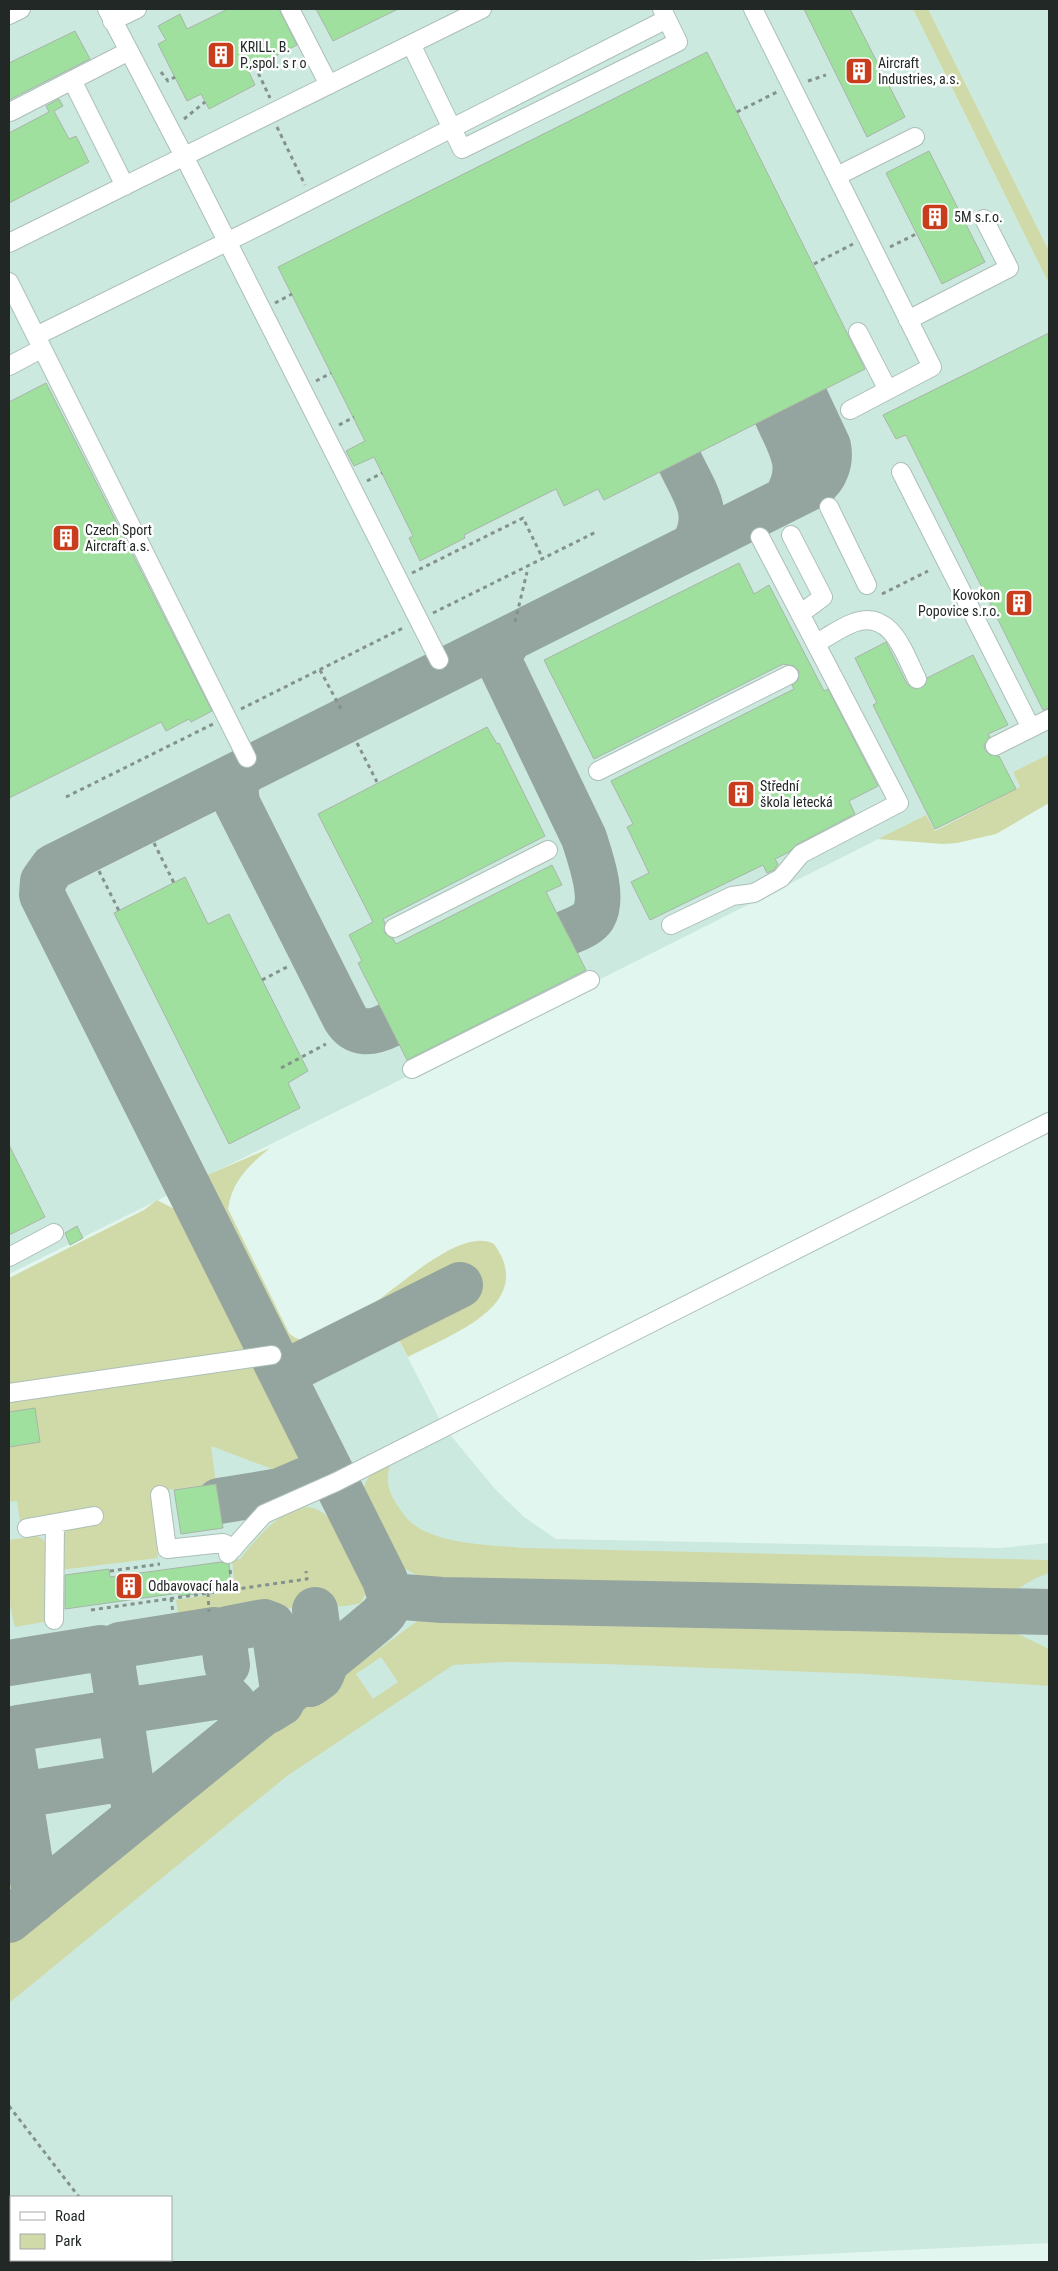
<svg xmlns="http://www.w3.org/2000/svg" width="1058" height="2271" viewBox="0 0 1058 2271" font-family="'Roboto Condensed',sans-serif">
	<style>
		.built { fill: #cce9df; fill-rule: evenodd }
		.green { fill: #d0daa8; fill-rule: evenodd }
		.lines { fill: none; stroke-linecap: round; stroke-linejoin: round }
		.taxiway { stroke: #94a49e; stroke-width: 46 }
		.building { fill: #9fe09f; stroke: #a8b5a8 }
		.minor-casing { stroke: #acbfb8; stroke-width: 20 }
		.path { stroke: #84928c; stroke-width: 3; stroke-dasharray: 4 4; stroke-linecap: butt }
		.minor { stroke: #fff; stroke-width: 18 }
		.labels { text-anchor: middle; stroke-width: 5; stroke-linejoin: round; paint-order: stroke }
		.poi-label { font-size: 14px; fill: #212825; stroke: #fff; text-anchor: start }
	</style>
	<rect width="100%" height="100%" fill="#e1f6ee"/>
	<path class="built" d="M9 9H913L1049 284V754L1013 772 1020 787 934 831 926 815 414 1073 9 1274Z
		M928 9H1049V251Z
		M392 1327 443 1426 495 1489 524 1517 556 1539 1000 1548 1049 1543V2243L659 2262H9V1450L286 1382ZM11 2197H171V2260H11Z"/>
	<path class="green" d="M913 9H928L1049 251V284Z
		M1049 754V803L996 834 957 843 943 844 878 839 926 815 935 831 1020 787 1013 772Z
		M270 1148C249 1165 232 1181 228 1209L289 1333C328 1374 442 1217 494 1244 538 1305 451 1334 408 1357L392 1327 466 1293 460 1285 458 1276 323 1343 305 1349 291 1345 203 1177Z
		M157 1200 180 1212 248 1350 9 1384V1278L144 1210Z
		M254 1364 298 1450C299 1466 289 1472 275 1470L211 1446 216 1484 151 1492 158 1558 60 1570 64 1533 67 1530 97 1524 94 1508 20 1521 17 1501 9 1502V1400Z
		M392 1460C385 1477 387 1489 396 1503 401 1511 406 1519 413 1524 440 1545 492 1545 525 1548L1049 1560V1573L1036 1578 997 1601 453 1591 452 1588 424 1579 398 1565 365 1501C359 1480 375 1469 392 1460Z
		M306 1507C336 1508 355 1557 365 1582L366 1592 361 1603 346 1606 178 1613 176 1600 235 1591 232 1560 240 1559C256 1539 278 1511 306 1507Z
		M37 1536 43 1539 47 1545 49 1621 15 1627 9 1601V1540Z
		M452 1609 909 1617 915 1626 1006 1628 1049 1649V1686L866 1674 605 1664 504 1662 453 1665 287 1776 9 2003V1938L263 1730 298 1709 424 1616 451 1611ZM381 1657 398 1682 373 1699 356 1674Z
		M9 1789 21 1874 18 1893 9 1903Z"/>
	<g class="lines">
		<path class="taxiway" d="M806 399 828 446C831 461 826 477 813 486L53 867 43 881 42 895 385 1580 390 1596 442 1600 1049 1612
			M776 414C790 446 807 467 785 500
			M680 462C694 492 713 514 693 546
			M510 638 500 653V663L584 838C590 857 605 898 593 917 588 925 575 929 567 933
			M243 772 235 786 237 803 345 1018C356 1036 373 1033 389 1025
			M282 1374 460 1285
			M219 1501 280 1491 329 1470
			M9 1663 101 1648 106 1649 111 1655
			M227 1665 223 1637 227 1629 264 1622 272 1625 275 1635 284 1697 281 1703 268 1711
			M310 1684 320 1677 323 1671 315 1610
			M21 1803 27 1794 119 1779 126 1780 132 1786
			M132 1819 135 1811 111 1655 114 1648 120 1645 214 1630 218 1632 223 1637
			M33 1901 35 1894 10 1737 13 1731 18 1728 112 1713 122 1720 123 1715 130 1710 221 1696H226L233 1703
			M9 1920 365 1630C376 1620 390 1613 390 1596"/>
	</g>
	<path class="building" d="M228 9H279L297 45 248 70 255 85 209 109 201 94 187 101 158 44 166 40 158 26 180 14 187 29Z
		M316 9H398L333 41Z
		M804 9H850L905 117 867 137Z
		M75 31 90 59 9 100V63Z
		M707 52 865 369 604 500 598 489 564 506 556 489 464 535 465 538 420 561 409 538 413 536 374 457 354 466 346 451 365 441 278 267Z
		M59 99 63 106 54 111 69 139 76 136 89 162 9 203V133L49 112 46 106Z
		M929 151 985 262 942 284 886 173Z
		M1049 333V708L1043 710 906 435 896 439 883 415Z
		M46 383 212 711 191 722 189 719 166 731 161 722 9 798V402Z
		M739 563 754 594 769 585 824 691 828 689 878 786 849 801 855 814 796 845 789 852 775 859 778 864 774 870 767 873 763 865 650 920 631 882 649 873 627 827 633 824 611 781 794 689 792 685 798 680 799 671 794 666 783 664 594 759 544 660Z
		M886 642 907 684 916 689 925 685 927 678 973 655 1008 725 988 734 990 737 984 745 985 750 990 755 999 756 1016 789 935 829 873 705 877 703 855 658Z
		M487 727 497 744 499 743 545 836 383 919 385 923 384 932 393 939 396 944 552 865 562 885 546 892 586 970 407 1060 358 963 362 961 349 935 373 922 318 814Z
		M185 877 208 924 229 914 308 1071 288 1083 300 1108 229 1144 114 913Z
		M9 1145 45 1217 9 1235Z
		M77 1226 83 1238 70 1245 65 1233Z
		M35 1408 40 1442 9 1447V1412Z
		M216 1484 223 1528 181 1534 174 1490Z
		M221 1562 229 1564 231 1586 205 1590V1593L179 1596V1593L65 1609V1575L109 1569 110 1577Z"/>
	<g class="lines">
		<defs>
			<path id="minor" d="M107 9 184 156 439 660
				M290 9 329 85
				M753 9 932 367 850 410
				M9 15 21 9
				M112 21 137 9
				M411 44 462 149 678 42 662 9
				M72 80 125 186
				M10 112 129 51
				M837 176 915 137
				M9 243 482 9
				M9 282 36 336
				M908 320 1009 268 984 219
				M858 332 888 390
				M9 366 41 349
				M901 472 1031 728 1049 719
				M829 507 867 585
				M791 535 823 597 800 614
				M816 643C828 637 840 628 853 623 891 608 904 653 917 679
				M995 746 1031 728
				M247 758 36 336 267 222 661 22
				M598 771 789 675
				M671 925 732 896 754 893 781 878 801 854 899 803 760 537
				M394 928 548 850
				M412 1069 590 980
				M9 1257 54 1233
				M9 1393 272 1355
				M160 1495 167 1549 223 1543 234 1548
				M27 1528 55 1523
				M228 1554 264 1514 336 1482 1049 1122
				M54 1620 55 1523 94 1516"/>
		</defs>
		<use href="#minor" class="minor-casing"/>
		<path class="path" d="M255 66 270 98
			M161 72 168 81 175 77
			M808 81 826 75
			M737 112 777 92
			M184 119 205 102
			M277 127 305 185
			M890 247 916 234
			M814 264 853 244
			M275 303 292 294
			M316 381 331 373
			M339 425 354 417
			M367 481 382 473
			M412 573 523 518 543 559
			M882 594 928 571
			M433 613 596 532
			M515 622 527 572
			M320 670 341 709
			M241 709 405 627
			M357 743 377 782
			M66 797 213 724
			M154 843 174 883
			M99 871 119 911
			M262 980 287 967
			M281 1068 326 1044
			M230 1570 233 1590
			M110 1571 160 1564
			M208 1593 209 1612
			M171 1598 173 1613
			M91 1610 307 1579 306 1571
			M9 2106 79 2197
			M128 2260 130 2262"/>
		<use href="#minor" class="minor"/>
	</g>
	<defs>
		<symbol id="building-square" viewBox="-11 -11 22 22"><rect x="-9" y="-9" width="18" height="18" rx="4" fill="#c83e1d" stroke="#fff"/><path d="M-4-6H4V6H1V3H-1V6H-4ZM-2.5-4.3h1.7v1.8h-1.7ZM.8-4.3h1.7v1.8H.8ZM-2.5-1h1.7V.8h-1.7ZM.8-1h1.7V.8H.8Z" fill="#fff"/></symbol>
	</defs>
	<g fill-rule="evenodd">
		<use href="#building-square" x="205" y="39" width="32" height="32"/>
		<use href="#building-square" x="843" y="55" width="32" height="32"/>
		<use href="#building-square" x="919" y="201" width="32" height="32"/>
		<use href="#building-square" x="50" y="522" width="32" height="32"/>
		<use href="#building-square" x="1003" y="587" width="32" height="32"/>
		<use href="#building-square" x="725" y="778" width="32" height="32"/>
		<use href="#building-square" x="113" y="1570" width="32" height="32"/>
	</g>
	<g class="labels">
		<g class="poi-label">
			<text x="240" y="52">KRILL. B.<tspan x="240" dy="16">P.,spol. s r o</tspan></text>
			<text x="878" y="68">Aircraft<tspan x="878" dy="16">Industries, a.s.</tspan></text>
			<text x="954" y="222">5M s.r.o.</text>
			<text x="85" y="535">Czech Sport<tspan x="85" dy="16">Aircraft a.s.</tspan></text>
			<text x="1000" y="600" text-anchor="end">Kovokon<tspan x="1000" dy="16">Popovice s.r.o.</tspan></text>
			<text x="760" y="791">Střední<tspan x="760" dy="16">škola letecká</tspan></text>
			<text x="148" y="1591">Odbavovací hala</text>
		</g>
	</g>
	<rect width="1058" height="2271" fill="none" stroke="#212825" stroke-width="20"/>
	<rect x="10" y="2196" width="162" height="65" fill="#ffffff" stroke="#a6a9a8"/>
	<rect x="20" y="2212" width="25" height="8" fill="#ffffff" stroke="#a6a9a8"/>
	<text x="55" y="2221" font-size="15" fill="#212825">Road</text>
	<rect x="20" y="2234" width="25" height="15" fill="#d0daa8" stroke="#a6a9a8"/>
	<text x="55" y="2246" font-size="15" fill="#212825">Park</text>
</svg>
